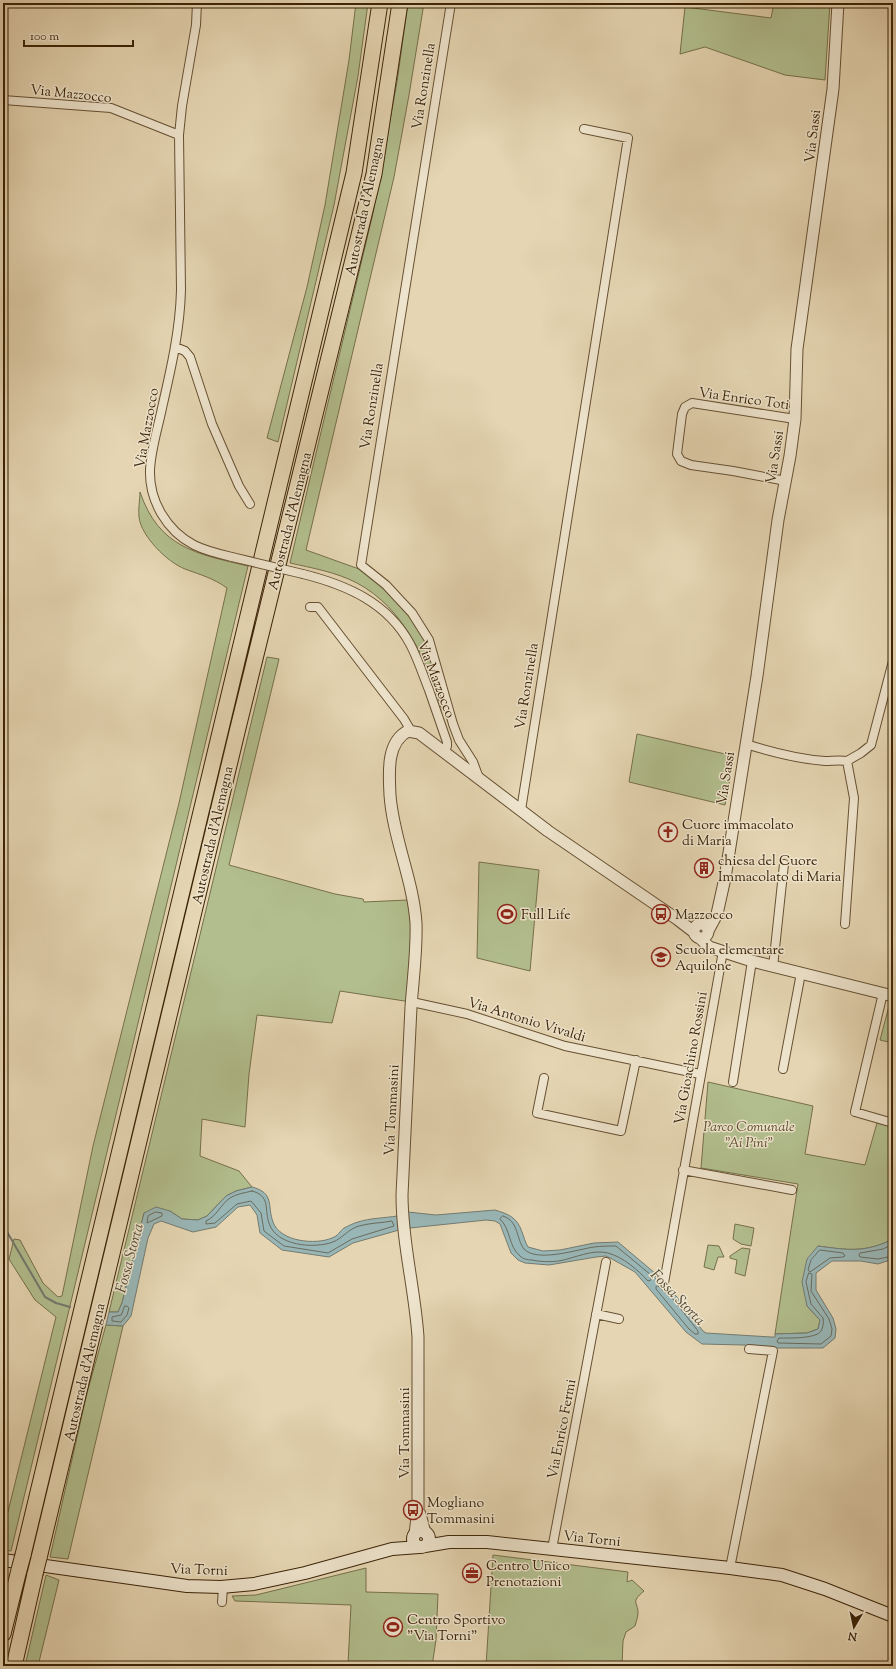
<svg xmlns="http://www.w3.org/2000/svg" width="896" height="1669" viewBox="0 0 896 1669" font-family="'Sorts Mill Goudy',serif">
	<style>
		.green { fill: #b2be8e; stroke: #76704a }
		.water { fill: #99b6b6; stroke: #737b70 }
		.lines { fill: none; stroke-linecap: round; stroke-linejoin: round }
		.shore { stroke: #6a6c5e; stroke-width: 1 }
		.stream { stroke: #737b70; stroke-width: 2 }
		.minor-casing { stroke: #665032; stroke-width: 10 }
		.tertiary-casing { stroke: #665032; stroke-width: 13 }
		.secondary-casing { stroke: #3b2307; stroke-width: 14 }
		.motorway-casing { stroke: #3b2307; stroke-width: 17 }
		.minor { stroke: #eee4cd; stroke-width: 8 }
		.tertiary { stroke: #eee4cd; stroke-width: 11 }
		.secondary { stroke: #eee4cd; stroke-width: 12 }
		.motorway { stroke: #e5d5b2; stroke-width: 15 }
		.minor-bridge-casing { stroke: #665032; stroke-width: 10; stroke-linecap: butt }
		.motorway-bridge-casing { stroke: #3b2307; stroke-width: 17; stroke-linecap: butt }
		.minor-bridge { stroke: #eee4cd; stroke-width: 8 }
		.motorway-bridge { stroke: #e5d5b2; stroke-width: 15 }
		.labels { text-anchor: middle; stroke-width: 3; stroke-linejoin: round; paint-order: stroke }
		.street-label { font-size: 14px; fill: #3b2307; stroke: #eee4cd }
		.poi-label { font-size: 14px; fill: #3b2307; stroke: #eee4cd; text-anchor: start }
		.park-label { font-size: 14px; font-style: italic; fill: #594a29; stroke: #eee4cd }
		.water-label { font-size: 15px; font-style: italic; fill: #524833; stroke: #eee4cd }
	</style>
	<rect width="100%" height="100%" fill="#e5d5b2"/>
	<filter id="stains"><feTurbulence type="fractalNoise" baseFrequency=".005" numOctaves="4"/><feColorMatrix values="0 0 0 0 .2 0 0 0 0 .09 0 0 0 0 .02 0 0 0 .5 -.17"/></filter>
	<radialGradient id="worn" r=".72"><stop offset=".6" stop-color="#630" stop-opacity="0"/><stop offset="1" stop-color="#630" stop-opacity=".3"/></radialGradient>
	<path class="green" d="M356 3H368L358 76 334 205 278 442 267 438 307 287 325 205 349 60Z
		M408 3H424L409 95 394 177 306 550 359 569 396 593 426 635 443 684 442 711C428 662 404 608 357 583 336 572 312 568 290 563L373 213 397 82Z
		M774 3H830L825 80 785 75 705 47 680 54 685 7 771 18Z
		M140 492C159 548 197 554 248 566L11 1551 3 1550V1532L56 1317 35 1300 9 1259 14 1239 20 1240 43 1283 58 1297 62 1296 93 1146 179 803 227 588C213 578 201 575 185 569 167 562 141 536 139 517 138 509 140 500 140 492Z
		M267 657 279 659 229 865 335 894 363 899 364 902 408 900 411 919V1002L340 991 332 1023 257 1015 249 1074 245 1127 202 1119 200 1156 239 1171 252 1187 236 1191 226 1196 207 1216 198 1220 182 1219 170 1211 144 1213 122 1303 118 1312H109Z
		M637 734 734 756 725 805 629 782Z
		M479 862 539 870 530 971 477 958Z
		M889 1006 893 1007V1043L880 1040Z
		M708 1082 813 1106 805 1154 865 1165 877 1123 893 1127V1226L891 1240C865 1253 845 1250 818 1246L807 1306 820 1320 818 1329 807 1333 775 1334 798 1184 701 1168Z
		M735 1224 754 1228 751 1246 741 1244 733 1239Z
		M708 1245 719 1246 724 1257H718L714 1270 704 1267Z
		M742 1248 750 1249 745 1276 735 1273 737 1260 730 1258V1256Z
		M106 1325 123 1326 68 1559 50 1557 87 1393Z
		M493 1555 628 1572 627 1582 632 1580 644 1591C630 1603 638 1601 638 1613 638 1617 636 1622 635 1626L626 1632 623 1641 622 1666H486Z
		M366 1568V1592L438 1594 436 1640 432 1666 348 1664 351 1605 235 1601 232 1596 256 1595Z
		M46 1575 59 1580 38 1666H25Z"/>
	<path class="water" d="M252 1187C275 1193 267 1206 273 1222 280 1242 316 1245 332 1238 338 1236 340 1231 344 1228 348 1226 354 1223 358 1222 370 1218 385 1218 397 1216L399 1230 353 1243 329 1257 282 1250 260 1233 257 1215 250 1205 238 1207 216 1227 193 1232 161 1221 154 1224 148 1238 131 1316 123 1326 106 1325 109 1312H118L122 1303 144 1213 156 1207 170 1211 182 1219 198 1220 207 1216 226 1196 236 1191Z
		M495 1210C508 1214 517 1217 522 1232 524 1237 525 1242 528 1247L543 1251 560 1250 594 1243 618 1242 656 1274 655 1278 676 1296 703 1331 706 1333 771 1337H775V1334L807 1333 818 1329 820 1320 807 1306 802 1282 807 1259 818 1246C848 1250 865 1253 893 1239V1259L878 1264 861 1261H832L816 1273V1290L833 1318 836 1329 835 1338 823 1348H770L744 1345 702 1344 686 1332 635 1272 612 1259 606 1256 596 1257 549 1265 525 1263 518 1260 511 1253 500 1224 495 1221 486 1220 410 1228 408 1212 436 1215Z"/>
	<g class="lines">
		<path class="shore" d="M252 1191C271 1196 264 1209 269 1223 276 1246 314 1249 333 1242 343 1238 348 1229 359 1226 369 1223 382 1223 392 1221L394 1226 352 1239 328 1253 284 1246 264 1231 261 1213 251 1201 237 1204 215 1223 206 1224V1221C217 1216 221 1204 230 1198 236 1194 244 1193 252 1191Z
			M156 1212 162 1213V1216L147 1223 148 1216Z
			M503 1216C519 1221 516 1239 524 1249 537 1263 579 1249 594 1247 602 1246 609 1246 616 1246L651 1275V1280L648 1281C638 1270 623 1257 608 1253 592 1249 575 1258 559 1261 550 1262 541 1262 532 1260 527 1260 523 1259 520 1256 508 1246 511 1229 500 1219Z
			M893 1244 883 1249 860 1253 859 1255 860 1257 878 1259 893 1256
			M820 1250 843 1253 845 1256 843 1257 830 1258 810 1272 808 1270 811 1260Z
			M809 1273 812 1274 811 1291 829 1319 832 1329 831 1336 821 1344 778 1343 777 1341 779 1338C788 1338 816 1339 821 1331 823 1328 824 1322 823 1318L811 1304 806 1282Z
			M658 1286 673 1299 698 1331V1334H695L689 1329 656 1289V1287Z
			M125 1306H127L129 1308 127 1315 121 1322 112 1321V1317L121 1315Z"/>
		<path class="stream" d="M3 1225 45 1297 56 1303 70 1307"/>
		<defs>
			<path id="minor" d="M197 3 196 25 182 106 179 135 181 290C180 330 171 369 162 408 158 428 151 449 150 470 149 501 167 531 194 545 206 551 219 554 232 557
				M451 3 361 565 386 585 412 613 429 640 453 724 459 740 473 762 479 778
				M3 100 111 108 179 135
				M175 347 185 351 190 357 212 424 239 486 250 504
				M786 481 733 471 691 465 681 461 677 454 682 414 685 407 692 403 795 419
				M303 574C347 585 388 603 410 644 418 659 423 675 429 690 435 707 441 725 447 742V746L445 752
				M310 607H318L404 719 411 731
				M746 744C771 752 799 759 825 761 832 761 840 760 847 761L854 798 845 924
				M847 761 861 753 871 745 893 661
				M521 810 628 138 584 129
				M773 967 784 864
				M883 993 855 1112 893 1123
				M412 1002 467 1014 565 1046 700 1074
				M783 1069 801 973
				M544 1078 537 1113 621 1131 636 1060
				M733 1082 752 961
				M683 1170 792 1190
				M664 1283 723 951
				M596 1314 619 1319
				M552 1549 606 1262
				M730 1568 773 1351 749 1349
				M222 1602 223 1587"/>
			<path id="tertiary" d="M694 931a7 7 0 1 1 14 0a7 7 0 1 1-14 0Z
				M708 931 717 914 725 878 757 676 778 520 790 456 795 419 797 349 833 89 838 3
				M700 938 709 947 752 961 893 996
				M420 1514 425 1533
				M415 1534 418 1509V1337C415 1290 402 1243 402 1195 405 1133 408 1070 411 1007 413 979 417 951 416 923 413 879 393 838 390 795 389 774 386 742 408 731L419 733 548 831 677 919 694 932"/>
			<path id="secondary" d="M413 1539a8 8 0 1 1 16 0a8 8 0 1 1-16 0Z
				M425 1546 449 1542H487L730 1568 782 1575 825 1589 893 1616
				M3 1560 145 1580 187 1586 221 1587 254 1584 305 1573 392 1549 419 1547"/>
			<path id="motorway" d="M23 1555 354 173 380 3
				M39 1558 238 728 374 174 400 3
				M3 1634 19 1570
				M14 1666 35 1574"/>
		</defs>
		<use href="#minor" class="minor-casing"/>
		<use href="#tertiary" class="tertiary-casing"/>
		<use href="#secondary" class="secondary-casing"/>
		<use href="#motorway" class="motorway-casing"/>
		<use href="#minor" class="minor"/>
		<use href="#tertiary" class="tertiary"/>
		<use href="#secondary" class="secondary"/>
		<use href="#motorway" class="motorway"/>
		<defs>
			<path id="minor-bridge" d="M232 557 303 574"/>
			<path id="motorway-bridge" d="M19 1570 23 1555
				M35 1574 39 1558"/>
		</defs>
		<use href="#minor-bridge" class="minor-bridge-casing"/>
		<use href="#motorway-bridge" class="motorway-bridge-casing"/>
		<use href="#minor-bridge" class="minor-bridge"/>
		<use href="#motorway-bridge" class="motorway-bridge"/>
	</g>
	<defs>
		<symbol id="church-ring" viewBox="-11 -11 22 22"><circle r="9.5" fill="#eee4cd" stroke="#8f2418" stroke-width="1.5"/><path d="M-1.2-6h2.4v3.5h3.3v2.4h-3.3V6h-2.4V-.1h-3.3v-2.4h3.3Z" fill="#8f2418"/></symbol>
		<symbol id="building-ring" viewBox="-11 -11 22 22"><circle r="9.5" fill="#eee4cd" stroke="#8f2418" stroke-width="1.5"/><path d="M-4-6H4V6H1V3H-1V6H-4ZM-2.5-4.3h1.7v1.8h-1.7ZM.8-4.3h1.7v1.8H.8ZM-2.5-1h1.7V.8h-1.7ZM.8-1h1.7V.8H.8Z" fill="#8f2418"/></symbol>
		<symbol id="stadium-ring" viewBox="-11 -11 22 22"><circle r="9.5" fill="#eee4cd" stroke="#8f2418" stroke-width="1.5"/><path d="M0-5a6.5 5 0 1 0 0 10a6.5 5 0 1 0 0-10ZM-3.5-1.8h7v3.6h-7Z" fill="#8f2418"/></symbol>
		<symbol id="bus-ring" viewBox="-11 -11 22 22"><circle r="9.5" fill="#eee4cd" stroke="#8f2418" stroke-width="1.5"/><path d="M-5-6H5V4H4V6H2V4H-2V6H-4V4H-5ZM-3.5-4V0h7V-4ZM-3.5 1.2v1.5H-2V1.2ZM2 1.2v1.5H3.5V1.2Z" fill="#8f2418"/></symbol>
		<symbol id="school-ring" viewBox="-11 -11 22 22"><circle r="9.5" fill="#eee4cd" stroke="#8f2418" stroke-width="1.5"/><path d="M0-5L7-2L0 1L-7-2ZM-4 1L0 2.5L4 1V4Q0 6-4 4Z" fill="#8f2418"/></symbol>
		<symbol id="office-ring" viewBox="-11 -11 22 22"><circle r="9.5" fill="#eee4cd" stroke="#8f2418" stroke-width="1.5"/><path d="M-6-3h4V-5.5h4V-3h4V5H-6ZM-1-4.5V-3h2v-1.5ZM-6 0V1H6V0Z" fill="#8f2418"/></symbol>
	</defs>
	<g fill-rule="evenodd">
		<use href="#church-ring" x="657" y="821" width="22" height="22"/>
		<use href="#building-ring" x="693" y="857" width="22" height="22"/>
		<use href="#stadium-ring" x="496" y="903" width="22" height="22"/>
		<use href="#bus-ring" x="650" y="903" width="22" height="22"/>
		<use href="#school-ring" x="650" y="946" width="22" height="22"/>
		<use href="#bus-ring" x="402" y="1499" width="22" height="22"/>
		<use href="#office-ring" x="461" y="1562" width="22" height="22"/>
		<use href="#stadium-ring" x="382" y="1616" width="22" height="22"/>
	</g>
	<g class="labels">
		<g class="street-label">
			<text transform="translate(423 86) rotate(-81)" y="5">Via Ronzinella</text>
			<text transform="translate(71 93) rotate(6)" y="5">Via Mazzocco</text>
			<text transform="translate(812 136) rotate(-83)" y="5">Via Sassi</text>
			<text transform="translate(364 206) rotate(-78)" y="5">Autostrada d'Alemagna</text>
			<text transform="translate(744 398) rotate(8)" y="5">Via Enrico Toti</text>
			<text transform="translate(371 406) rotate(-81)" y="5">Via Ronzinella</text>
			<text transform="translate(146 428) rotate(-80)" y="5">Via Mazzocco</text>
			<text transform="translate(774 457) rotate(-81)" y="5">Via Sassi</text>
			<text transform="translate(289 521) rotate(-76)" y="5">Autostrada d'Alemagna</text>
			<text transform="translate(437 679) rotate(69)" y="5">Via Mazzocco</text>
			<text transform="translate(526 686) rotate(-81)" y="5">Via Ronzinella</text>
			<text transform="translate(725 778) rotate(-81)" y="5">Via Sassi</text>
			<text transform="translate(212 835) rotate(-77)" y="5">Autostrada d'Alemagna</text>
			<text transform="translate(527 1019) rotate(17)" y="5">Via Antonio Vivaldi</text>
			<text transform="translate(690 1058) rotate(-80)" y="5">Via Gioachino Rossini</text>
			<text transform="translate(391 1110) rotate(-87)" y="5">Via Tommasini</text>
			<text transform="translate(84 1372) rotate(-77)" y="5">Autostrada d'Alemagna</text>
			<text transform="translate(561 1429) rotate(-79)" y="5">Via Enrico Fermi</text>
			<text transform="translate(404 1433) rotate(-90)" y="5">Via Tommasini</text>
			<text transform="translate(592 1538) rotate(6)" y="5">Via Torni</text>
			<text transform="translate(199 1569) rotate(2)" y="5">Via Torni</text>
		</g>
		<g class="poi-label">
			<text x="682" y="829">Cuore immacolato<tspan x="682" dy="16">di Maria</tspan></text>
			<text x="718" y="865">chiesa del Cuore<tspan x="718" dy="16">Immacolato di Maria</tspan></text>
			<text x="521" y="919">Full Life</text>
			<text x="675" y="919">Mazzocco</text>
			<text x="675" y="954">Scuola elementare<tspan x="675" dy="16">Aquilone</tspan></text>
			<text x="427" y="1507">Mogliano<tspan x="427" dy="16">Tommasini</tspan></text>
			<text x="486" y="1570">Centro Unico<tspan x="486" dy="16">Prenotazioni</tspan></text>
			<text x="407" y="1624">Centro Sportivo<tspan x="407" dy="16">"Via Torni"</tspan></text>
		</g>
		<g class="park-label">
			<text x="749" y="1131">Parco Comunale<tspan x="749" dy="16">"Ai Pini"</tspan></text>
		</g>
		<g class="water-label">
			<text transform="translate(129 1258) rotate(-75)" y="5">Fossa Storta</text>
			<text transform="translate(678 1297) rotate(46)" y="5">Fossa Storta</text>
		</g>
	</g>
	<rect width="896" height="1669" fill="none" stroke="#e5d5b2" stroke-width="16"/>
	<rect x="4" y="4" width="888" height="1661" fill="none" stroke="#3b2307" stroke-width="2"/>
	<rect x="8" y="8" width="880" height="1653" fill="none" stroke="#3b2307"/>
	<g transform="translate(854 1627) rotate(189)" stroke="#eee4cd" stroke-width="3" paint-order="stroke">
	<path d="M0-3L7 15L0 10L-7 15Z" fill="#3b2307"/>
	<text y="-6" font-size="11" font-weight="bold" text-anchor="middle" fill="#3b2307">N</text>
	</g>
	<path d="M24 40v6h109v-6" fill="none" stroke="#3b2307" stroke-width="2"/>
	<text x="30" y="40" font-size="12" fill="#3b2307" stroke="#eee4cd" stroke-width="3" paint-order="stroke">100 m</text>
	<rect width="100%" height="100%" filter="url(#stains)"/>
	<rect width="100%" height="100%" fill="url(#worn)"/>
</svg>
